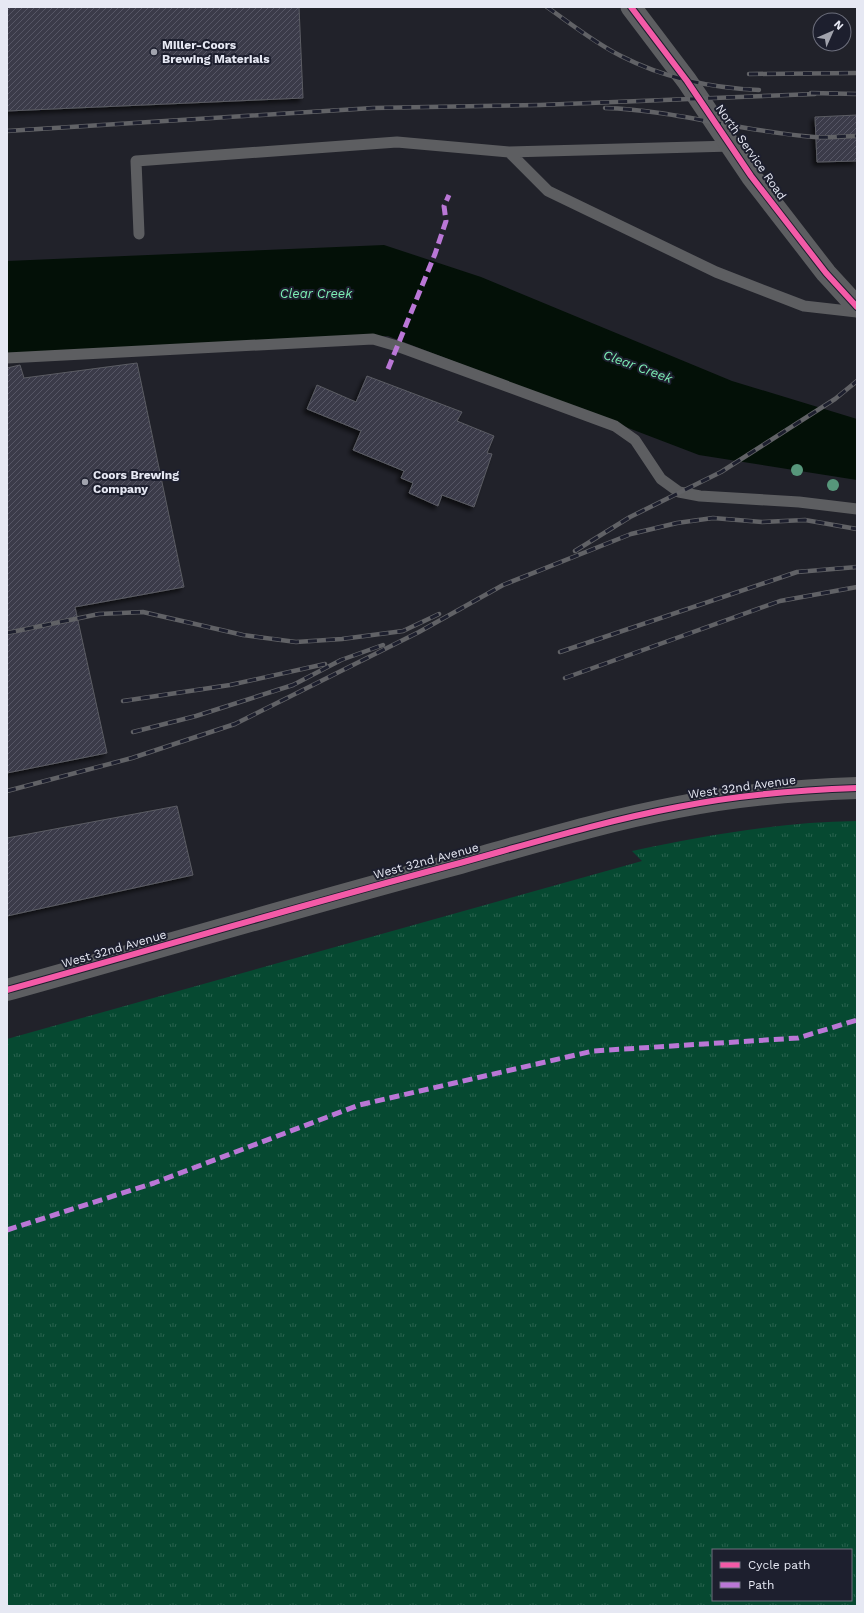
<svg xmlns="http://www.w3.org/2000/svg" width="864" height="1613" viewBox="0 0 864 1613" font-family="'Work Sans',sans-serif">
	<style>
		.grass { fill: url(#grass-tufts); fill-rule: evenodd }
		.water { fill: #031007 }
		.building { fill: url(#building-hatch); stroke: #5b5c63; filter: url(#shadow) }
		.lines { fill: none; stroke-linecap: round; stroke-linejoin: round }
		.service { stroke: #5d5e61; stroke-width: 11 }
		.minor { stroke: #5d5e61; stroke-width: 21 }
		.tertiary { stroke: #5d5e61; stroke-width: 22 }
		.rail-casing { stroke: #616266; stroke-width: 4.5 }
		.rail { stroke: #1d1f2e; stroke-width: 3; stroke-dasharray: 9; stroke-linecap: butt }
		.quiet { stroke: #ba77d6; stroke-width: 5; stroke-dasharray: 10 5; stroke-linecap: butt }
		.cycleway-casing { stroke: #1d1f2e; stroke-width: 8 }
		.cycleway { stroke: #f35aa7; stroke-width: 6 }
		.tree { fill: #57977b }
		.poi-dot { fill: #a1a3ad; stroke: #1d1f2e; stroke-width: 1.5 }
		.labels { text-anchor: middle; stroke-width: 4; stroke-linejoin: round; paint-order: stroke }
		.poi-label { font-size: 12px; font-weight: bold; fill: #e6e8f3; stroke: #1d1f2e; text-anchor: start }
		.street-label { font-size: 12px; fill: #e6e8f3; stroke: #1d1f2e }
		.water-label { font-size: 13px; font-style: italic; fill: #7deeb5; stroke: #1d1f2e }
	</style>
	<defs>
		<pattern id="grass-tufts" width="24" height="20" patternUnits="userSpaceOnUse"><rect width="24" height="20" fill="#064931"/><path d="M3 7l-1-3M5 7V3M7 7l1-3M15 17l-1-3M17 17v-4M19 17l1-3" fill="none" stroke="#2a634f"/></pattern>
		<pattern id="building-hatch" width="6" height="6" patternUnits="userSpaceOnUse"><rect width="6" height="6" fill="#3a3b4a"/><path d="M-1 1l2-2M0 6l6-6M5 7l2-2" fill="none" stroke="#565765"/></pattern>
		<filter id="shadow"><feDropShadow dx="-3.5" dy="3.5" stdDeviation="2" flood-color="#0009"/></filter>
	</defs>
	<rect width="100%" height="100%" fill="#21222a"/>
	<path class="grass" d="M857 821V1606H7V1039L642 861 632 851C706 835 781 822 857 821ZM713 1550H851V1600H713Z"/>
	<path class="water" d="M384 245 481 277 732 381 857 419V480L699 455 388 336 7 353V261Z"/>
	<path class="building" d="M7 7H299L303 98 7 111Z
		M857 115V161L817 162 815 117Z
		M137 363 184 587 75 607 107 753 7 773V368L20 365 24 378Z
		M367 376 462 412 457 421 494 436 487 453 492 454 474 507 442 495 438 506 409 493 413 483 401 478 404 471 353 450 361 431 307 409 317 385 356 402Z
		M177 806 193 875 7 916V838Z"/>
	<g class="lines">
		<path class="service" d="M732 146 509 152 548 191 716 272 804 306 857 312
			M139 234 136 161 397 142 509 152
			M7 358 373 339 397 346 615 426 635 440 661 479 679 492 700 496 799 502 857 509"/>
		<path class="minor" d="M631 7 687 81 751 176 826 273 857 307"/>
		<path class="tertiary" d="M7 990C158 948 309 903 460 863 532 843 604 821 678 807 737 795 797 790 857 788"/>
		<defs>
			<path id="rail" d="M547 7C571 24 595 43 621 56 664 78 711 88 759 90
				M749 74 857 73
				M811 93 857 94
				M605 108C675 110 744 132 814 137 828 138 843 136 857 136
				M7 131 373 108 540 105 815 94
				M575 551 630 517 721 472 835 399 857 381
				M7 633 99 614 143 612 243 635 296 642 342 639 403 631 439 614
				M560 652 797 572 857 567
				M565 678 780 601 857 587
				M123 701 230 685 325 664
				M133 732 196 716 293 685 341 660 383 645
				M7 791 132 758 235 724 419 632 503 585 631 534 677 523 713 518 762 522 805 520 857 529"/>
		</defs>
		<use href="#rail" class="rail-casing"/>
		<use href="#rail" class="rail"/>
		<path class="quiet" d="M388 369 435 254 446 221 444 206 449 195
			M7 1230 154 1183 359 1105 593 1051 798 1038 857 1020"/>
		<defs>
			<path id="cycleway" d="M631 7 687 81 751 176 826 273 857 307
				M7 990C158 948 309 903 460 863 532 843 604 821 678 807 737 795 797 790 857 788"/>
		</defs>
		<use href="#cycleway" class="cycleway-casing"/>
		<use href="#cycleway" class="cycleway"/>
	</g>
	<g class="tree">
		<circle cx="797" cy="470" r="6"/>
		<circle cx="833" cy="485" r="6"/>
	</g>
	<g class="poi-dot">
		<circle cx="154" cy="52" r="4"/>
		<circle cx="85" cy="482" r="4"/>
	</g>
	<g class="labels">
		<g class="poi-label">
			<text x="162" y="49">Miller-Coors<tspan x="162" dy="14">Brewing Materials</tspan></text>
			<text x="93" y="479">Coors Brewing<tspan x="93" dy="14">Company</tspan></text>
		</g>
		<g class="street-label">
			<text transform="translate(751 152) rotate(55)" y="4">North Service Road</text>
			<text transform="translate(742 787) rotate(-8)" y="4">West 32nd Avenue</text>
			<text transform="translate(426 861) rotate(-15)" y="4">West 32nd Avenue</text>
			<text transform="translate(114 949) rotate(-16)" y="4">West 32nd Avenue</text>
		</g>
		<g class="water-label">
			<text x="316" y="298">Clear Creek</text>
			<text transform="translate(638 366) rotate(20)" y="5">Clear Creek</text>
		</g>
	</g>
	<rect width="864" height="1613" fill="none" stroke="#e6e8f3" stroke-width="16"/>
	<rect x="712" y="1549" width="140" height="52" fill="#1d1f2e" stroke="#6d6f7d"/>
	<rect x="720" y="1562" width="20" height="6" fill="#f35aa7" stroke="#6d6f7d"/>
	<text x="748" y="1569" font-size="12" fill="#e6e8f3">Cycle path</text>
	<rect x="720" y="1582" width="20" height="6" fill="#ba77d6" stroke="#6d6f7d"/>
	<text x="748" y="1589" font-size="12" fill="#e6e8f3">Path</text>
	<g transform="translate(832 32) rotate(45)"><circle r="19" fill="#1d1f2e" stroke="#6d6f7d"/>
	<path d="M0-3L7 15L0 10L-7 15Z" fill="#a1a3ad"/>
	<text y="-6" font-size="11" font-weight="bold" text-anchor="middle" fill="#e6e8f3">N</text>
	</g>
</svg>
